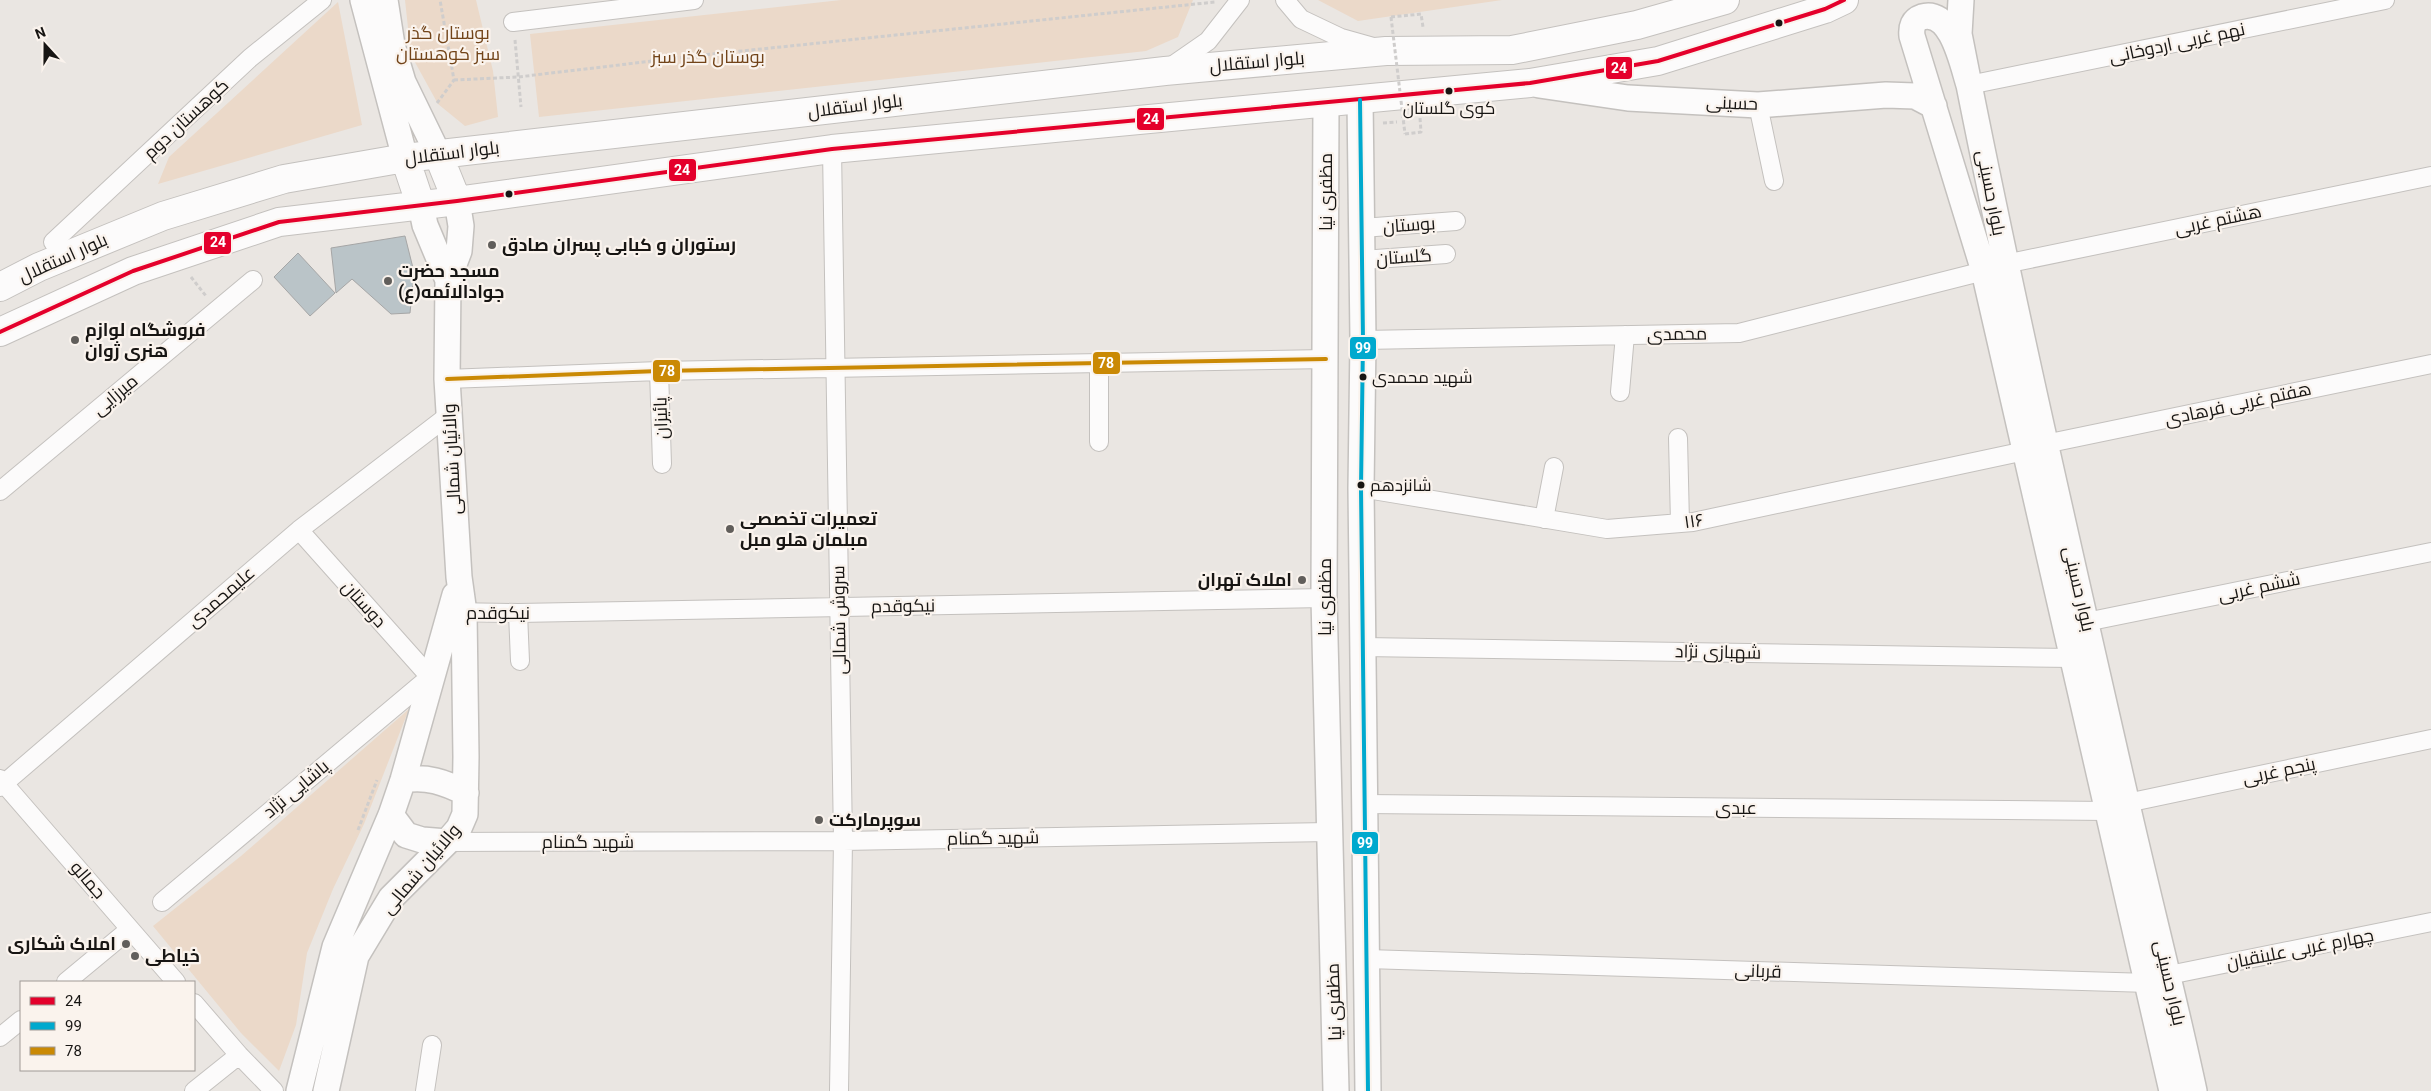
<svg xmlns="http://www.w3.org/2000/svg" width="2431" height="1091" viewBox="0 0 2431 1091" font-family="Roboto,Cairo,sans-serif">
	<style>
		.green { fill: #ebd9c9 }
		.building { fill: #bac4c8; stroke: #a6a6a6 }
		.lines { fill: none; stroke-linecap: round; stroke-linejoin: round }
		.street-casing { stroke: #c4c1be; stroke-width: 20 }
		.secondary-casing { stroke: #c4c1be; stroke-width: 28 }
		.primary-casing { stroke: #c4c1be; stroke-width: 30 }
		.path { stroke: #cfcdcc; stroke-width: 3; stroke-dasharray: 4 2.5; stroke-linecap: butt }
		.street { stroke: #fcfbfb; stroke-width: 18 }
		.secondary { stroke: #fcfbfb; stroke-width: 25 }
		.primary { stroke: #fcfbfb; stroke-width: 28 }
		.path-bridge { stroke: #cfcdcc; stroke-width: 3; stroke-dasharray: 4 2.5; stroke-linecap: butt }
		.bus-1-casing { stroke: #faf3ed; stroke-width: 8 }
		.bus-2-casing { stroke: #faf3ed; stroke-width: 8 }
		.bus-3-casing { stroke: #faf3ed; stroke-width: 8 }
		.bus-1 { stroke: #e4002b; stroke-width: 4 }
		.bus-2 { stroke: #00a9ce; stroke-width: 4 }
		.bus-3 { stroke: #ca8904; stroke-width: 4 }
		.bus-dot { fill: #171513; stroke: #faf3ed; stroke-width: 2 }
		.poi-dot { fill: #615e5b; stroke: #faf3ed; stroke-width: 2 }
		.labels { text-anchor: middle; stroke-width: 4.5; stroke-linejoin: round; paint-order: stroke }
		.bus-label { font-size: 17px; fill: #171513; stroke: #faf3ed; text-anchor: start }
		.park-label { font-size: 18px; fill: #724419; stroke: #faf3ed }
		.street-label { font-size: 18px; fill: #171513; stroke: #faf3ed }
		.poi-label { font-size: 18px; font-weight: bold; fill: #171513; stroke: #faf3ed; text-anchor: start }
		.line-badge { stroke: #faf3ed; stroke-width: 2 }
		.badge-label { font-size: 14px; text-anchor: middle; font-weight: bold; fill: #fff }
	</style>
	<rect width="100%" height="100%" fill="#eae6e2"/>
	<path class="green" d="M405 0H476L493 71 498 117 465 126 438 104 411 55Z
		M841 0H1193L1178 37 1146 51 539 117 530 34Z
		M1318 0H1502L1358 21Z
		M338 2 362 125 158 184 169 157Z
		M409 709 364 824 333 889 307 953 296 1025 279 1071 241 1033 153 926 241 856Z"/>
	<path class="building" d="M405 236 414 272 410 313 391 314 352 279 336 293 331 248Z
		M298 253 335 293 310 316 274 277Z"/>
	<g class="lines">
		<defs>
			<path id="street" d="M1285 0 1301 19 1341 38 1373 47
				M513 22 694 0
				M1169 68 1208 41 1240 0
				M1969 85 2385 0
				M1758 105 1774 181
				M832 149 843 841 839 1091
				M1362 228 1456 221
				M53 242 250 58 322 0
				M1362 260 1446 254
				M2005 264 2431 176
				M1363 340 1739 333 1984 271
				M659 371 662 464
				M447 379 659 371 1326 359
				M1620 392 1625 335
				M1678 438 1680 523
				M1099 442V363
				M2045 444 2431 364
				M1361 488 1607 529 1693 522 2025 451
				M0 491 253 280
				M1544 519 1554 467
				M452 612 518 613 1324 598
				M518 613 520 661
				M2086 622 2431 552
				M1363 647 2072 658
				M0 779 176 982
				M0 787 299 530 449 415
				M2127 803 2431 739
				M1365 804 2107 811
				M447 842 843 841 1329 832
				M162 902 430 677 299 530
				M1367 959 2149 983
				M2169 975 2431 922
				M66 982 130 929
				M194 1003 239 1055 274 1091
				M0 1037 21 1020
				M194 1091 239 1055
				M425 1091 432 1045"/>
			<path id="secondary" d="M363 0 405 158
				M385 0 392 45 403 82 438 154
				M1961 0 1959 34C2009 291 2068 545 2126 800 2148 897 2173 993 2194 1091
				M1539 85 1628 98 1758 105 1886 95 1915 96 1934 106
				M1969 85C1963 67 1952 8 1922 17 1913 20 1911 27 1912 36L1984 271 2172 1091
				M1360 100 1363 340 1361 488 1368 1091
				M1326 103 1324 598 1336 1091
				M421 206 425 225 448 280
				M403 780C427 776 444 782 466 793
				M391 815 406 835 422 840 447 842
				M299 1091 335 947 391 815 403 780 455 595
				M326 1091 356 956 391 898 447 842 459 828 465 814 466 757 464 613 459 577 447 379 448 280 459 251 461 226 457 201"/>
			<path id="primary" d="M438 154 457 201
				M405 158 421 206
				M0 287 39 267 163 216 284 179 405 158 1165 71 1386 51 1512 50 1637 25 1725 0
				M0 332 133 271 279 222 457 201 832 149 1530 83 1658 61 1825 9 1844 0"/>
		</defs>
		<use href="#street" class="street-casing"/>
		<use href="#secondary" class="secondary-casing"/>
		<use href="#primary" class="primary-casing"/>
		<path class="path" d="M1391 17 1421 14 1423 27
			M515 40 521 107
			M454 80 518 77 703 55 1215 2
			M437 103 454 80 440 0
			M1383 123 1397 122
			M1405 134 1421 132 1420 118 1418 119
			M191 277 206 296
			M358 830 377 780"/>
		<use href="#street" class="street"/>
		<use href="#secondary" class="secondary"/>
		<use href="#primary" class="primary"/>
		<path class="path-bridge" d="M1391 17 1405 134"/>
		<defs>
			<path id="bus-1" d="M0 332 133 271 279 222 457 201 832 149 1530 83 1658 61 1825 9 1844 0"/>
			<path id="bus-2" d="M1360 100 1363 340 1361 488 1368 1091"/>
			<path id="bus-3" d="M447 379 659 371 1326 359"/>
		</defs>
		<use href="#bus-1" class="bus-1-casing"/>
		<use href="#bus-2" class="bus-2-casing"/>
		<use href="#bus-3" class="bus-3-casing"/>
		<use href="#bus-1" class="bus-1"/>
		<use href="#bus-2" class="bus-2"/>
		<use href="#bus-3" class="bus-3"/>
	</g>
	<g class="bus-dot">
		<circle cx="1779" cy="23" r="4.5"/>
		<circle cx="1449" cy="91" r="4.5"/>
		<circle cx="509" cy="194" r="4.5"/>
		<circle cx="1363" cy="377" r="4.5"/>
		<circle cx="1361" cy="485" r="4.5"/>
	</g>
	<g class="poi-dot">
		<circle cx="492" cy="245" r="5"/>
		<circle cx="388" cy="281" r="5"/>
		<circle cx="75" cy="340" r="5"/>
		<circle cx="730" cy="529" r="5"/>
		<circle cx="1302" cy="580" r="5"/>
		<circle cx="819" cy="820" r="5"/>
		<circle cx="126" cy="944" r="5"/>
		<circle cx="135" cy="956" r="5"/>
	</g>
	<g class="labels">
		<g class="bus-label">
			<text x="1449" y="114" text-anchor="middle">کوی گلستان</text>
			<text x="1372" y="383">شهید محمدی</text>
			<text x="1370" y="491">شانزدهم</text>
		</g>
		<g class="park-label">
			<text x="448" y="39">بوستان گذر<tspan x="448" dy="21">سبز کوهستان</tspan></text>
			<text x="708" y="63">بوستان گذر سبز</text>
		</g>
		<g class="street-label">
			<text transform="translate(2177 43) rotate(-12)" y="6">نهم غربی اردوخانی</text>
			<text transform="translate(1257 62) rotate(-5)" y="6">بلوار استقلال</text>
			<text transform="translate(1732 103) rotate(2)" y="6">حسینی</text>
			<text transform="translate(855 106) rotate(-7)" y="6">بلوار استقلال</text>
			<text transform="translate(186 119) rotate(-43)" y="6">کوهستان دوم</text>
			<text transform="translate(452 153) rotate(-7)" y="6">بلوار استقلال</text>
			<text transform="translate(1326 192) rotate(-90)" y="6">مظفری نیا</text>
			<text transform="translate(1991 193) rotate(79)" y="6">بلوار حسینی</text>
			<text transform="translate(2218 220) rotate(-12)" y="6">هشتم غربی</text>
			<text transform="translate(1409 225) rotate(-4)" y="6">بوستان</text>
			<text transform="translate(1404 257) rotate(-4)" y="6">گلستان</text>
			<text transform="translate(63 258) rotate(-24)" y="6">بلوار استقلال</text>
			<text transform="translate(1677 334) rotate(-1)" y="6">محمدی</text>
			<text transform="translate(115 395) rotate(-40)" y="6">میرزایی</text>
			<text transform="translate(2238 404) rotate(-12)" y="6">هفتم غربی فرهادی</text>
			<text transform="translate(661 418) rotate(-92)" y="6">پائیزان</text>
			<text transform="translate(452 459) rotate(-93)" y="6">والائیان شمالی</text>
			<text transform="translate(1694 521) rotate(-8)" y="6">۱۱۶</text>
			<text transform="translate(2259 587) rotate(-12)" y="6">ششم غربی</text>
			<text transform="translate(2079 589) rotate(77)" y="6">بلوار حسینی</text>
			<text transform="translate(221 597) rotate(-41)" y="6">علیمحمدی</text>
			<text transform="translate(1325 597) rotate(-90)" y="6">مظفری نیا</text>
			<text transform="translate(364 604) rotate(48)" y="6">دوستان</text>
			<text transform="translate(903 606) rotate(-1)" y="6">نیکوقدم</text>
			<text x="498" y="619">نیکوقدم</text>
			<text transform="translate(839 620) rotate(-91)" y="6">سروش شمالی</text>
			<text transform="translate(1718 652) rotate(1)" y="6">شهبازی نژاد</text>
			<text transform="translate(2279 771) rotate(-12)" y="6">پنجم غربی</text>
			<text transform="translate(296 789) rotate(-40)" y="6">پاشایی نژاد</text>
			<text x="1736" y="814">عبدی</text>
			<text transform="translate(993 838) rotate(-1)" y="6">شهید گمنام</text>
			<text x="588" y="848">شهید گمنام</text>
			<text transform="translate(421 869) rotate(-50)" y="6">والائیان شمالی</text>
			<text transform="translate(88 880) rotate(49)" y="6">جمالو</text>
			<text transform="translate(2300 949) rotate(-11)" y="6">چهارم غربی علینقیان</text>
			<text transform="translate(1758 971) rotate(2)" y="6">قربانی</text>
			<text transform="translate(2170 983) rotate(77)" y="6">بلوار حسینی</text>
			<text transform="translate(1334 1002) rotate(-92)" y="6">مظفری نیا</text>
		</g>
		<g class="poi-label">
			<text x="502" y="251">رستوران و کبابی پسران صادق</text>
			<text x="398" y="277">مسجد حضرت<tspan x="398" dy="21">جوادالائمه(ع)</tspan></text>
			<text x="85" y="336">فروشگاه لوازم<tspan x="85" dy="21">هنری ژوان</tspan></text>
			<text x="740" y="525">تعمیرات تخصصی<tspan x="740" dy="21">مبلمان هلو مبل</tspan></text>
			<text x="1292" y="586" text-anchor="end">املاک تهران</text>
			<text x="829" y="826">سوپرمارکت</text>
			<text x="116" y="950" text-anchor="end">املاک شکاری</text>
			<text x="145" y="962">خیاطی</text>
		</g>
	</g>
	<g class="line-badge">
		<rect x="1605" y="56" width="28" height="24" rx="5" fill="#e4002b"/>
		<rect x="1136" y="107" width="29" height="24" rx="5" fill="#e4002b"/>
		<rect x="668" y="158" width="29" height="24" rx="5" fill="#e4002b"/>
		<rect x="203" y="231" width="29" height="24" rx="5" fill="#e4002b"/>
		<rect x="1349" y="336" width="28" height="24" rx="5" fill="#00a9ce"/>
		<rect x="1092" y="351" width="29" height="24" rx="5" fill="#ca8904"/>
		<rect x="652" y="359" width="29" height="24" rx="5" fill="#ca8904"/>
		<rect x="1351" y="831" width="28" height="24" rx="5" fill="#00a9ce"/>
	</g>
	<g class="badge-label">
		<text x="1619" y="73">24</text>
		<text x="1151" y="124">24</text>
		<text x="682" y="175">24</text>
		<text x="218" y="247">24</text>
		<text x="1363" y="353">99</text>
		<text x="1106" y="368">78</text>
		<text x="667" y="376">78</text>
		<text x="1365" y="848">99</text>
	</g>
	<rect x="20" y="981" width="175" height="90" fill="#faf3ed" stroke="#9f9a96"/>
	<rect x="30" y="997" width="25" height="8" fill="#e4002b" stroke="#9f9a96"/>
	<text x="65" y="1006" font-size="15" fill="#171513">24</text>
	<rect x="30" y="1022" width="25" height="8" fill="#00a9ce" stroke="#9f9a96"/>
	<text x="65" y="1031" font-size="15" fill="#171513">99</text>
	<rect x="30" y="1047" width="25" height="8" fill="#ca8904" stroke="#9f9a96"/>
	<text x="65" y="1056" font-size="15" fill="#171513">78</text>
	<g transform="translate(45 45) rotate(339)" stroke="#faf3ed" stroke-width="4" paint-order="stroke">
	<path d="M0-4L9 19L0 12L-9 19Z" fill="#171513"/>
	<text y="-8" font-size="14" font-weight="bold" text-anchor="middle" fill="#171513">N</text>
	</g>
</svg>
